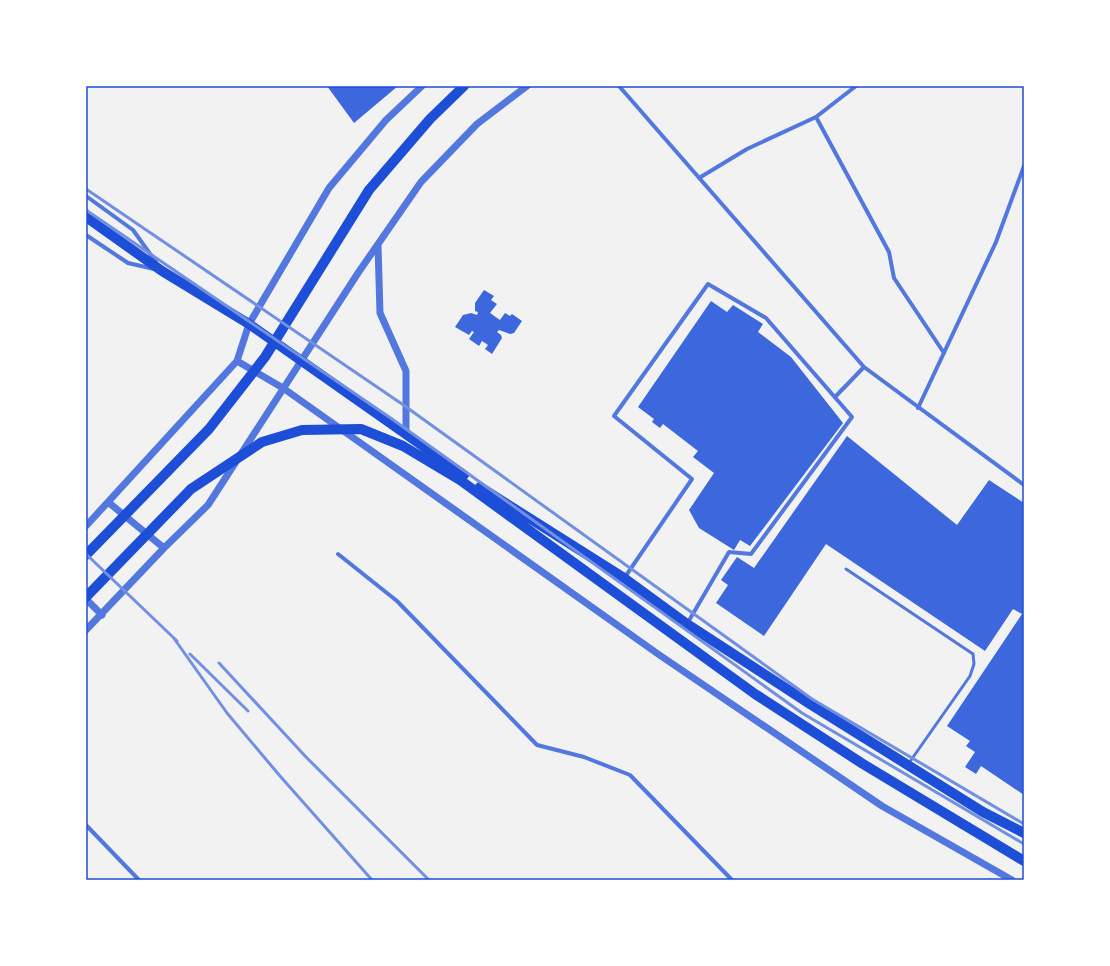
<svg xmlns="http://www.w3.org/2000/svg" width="1110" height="966" viewBox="0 0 1110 966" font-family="Poppins,sans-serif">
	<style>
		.building { fill: #3d67dc }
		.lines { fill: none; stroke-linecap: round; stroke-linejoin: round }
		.service { stroke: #5277de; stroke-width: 3 }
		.minor { stroke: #5277de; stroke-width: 4 }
		.tertiary { stroke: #5277de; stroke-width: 7 }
		.primary { stroke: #1d4ed8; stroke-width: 10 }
		.rail { stroke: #7290e2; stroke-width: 3 }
		.neatline { fill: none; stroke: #1d4ed8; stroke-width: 1.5 }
	</style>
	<rect width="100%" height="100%" fill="#f2f2f2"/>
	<path class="building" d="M327 86H398L354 123Z
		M484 290 494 296 491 300 497 304 490 313 500 320 505 313 510 316 512 314 522 321 514 333 510 334 499 330 497 332 501 335 502 338 492 354 485 349 488 345 482 341 479 346 469 339 474 332 472 331 469 335 455 327 463 315 471 313 477 315 478 312 475 311V303Z
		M711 301 727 312 733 305 763 324 758 332 791 357 843 423 750 546 740 540 734 550 699 528 689 510 714 473 693 457 698 451 663 424 660 428 652 422 654 419 638 407Z
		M847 436 957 525 989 480 1024 503V795L981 766 976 774 965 767 975 752 966 746 970 741 947 726 1022 614 1013 609 985 651 826 544 764 636 716 603 728 585 721 580 737 557 754 568Z"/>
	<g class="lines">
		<path class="service" d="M846 569 973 654 974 664 970 676 909 763"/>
		<path class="minor" d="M619 86 864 367 1024 485
			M816 117 889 252 894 278 944 353
			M699 178 747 149 816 117 856 86
			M86 196 133 230 156 262
			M86 235 128 263 154 269
			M835 397 864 367
			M918 408 996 242 1024 166
			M338 554 397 601 537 745 584 757 630 775 732 880
			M625 577 692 479 614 416 708 284 766 318 852 417 751 554 729 552 687 624
			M86 825 139 880"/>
		<path class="tertiary" d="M378 245 380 313 406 371V435
			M237 361 283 388 658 654 882 806 1012 880
			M108 502 164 548
			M86 526 237 361 249 324 329 188 386 120 422 86
			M86 599 102 615
			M86 630 164 548 208 505 358 273 421 182 477 124 527 86"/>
		<path class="primary" d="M86 217 162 271 249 324 464 475
			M480 487 624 578 687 624 810 704 983 812 1024 833
			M86 555 209 429 265 357 369 190 430 119 464 86
			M86 597 191 489 262 442 302 430 361 429 403 446 460 480 755 694 863 764 1024 861"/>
		<path class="rail" d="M86 189 402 404 812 699 1024 824
			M86 210 392 419 802 713 1024 844
			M86 554 177 641
			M173 637 227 713 280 776 372 880
			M190 654 248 711
			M219 663 306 757 429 880"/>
	</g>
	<rect width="1110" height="966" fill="none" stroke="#ffffff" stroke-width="174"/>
	<rect x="87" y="87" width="936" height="792" class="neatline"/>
</svg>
